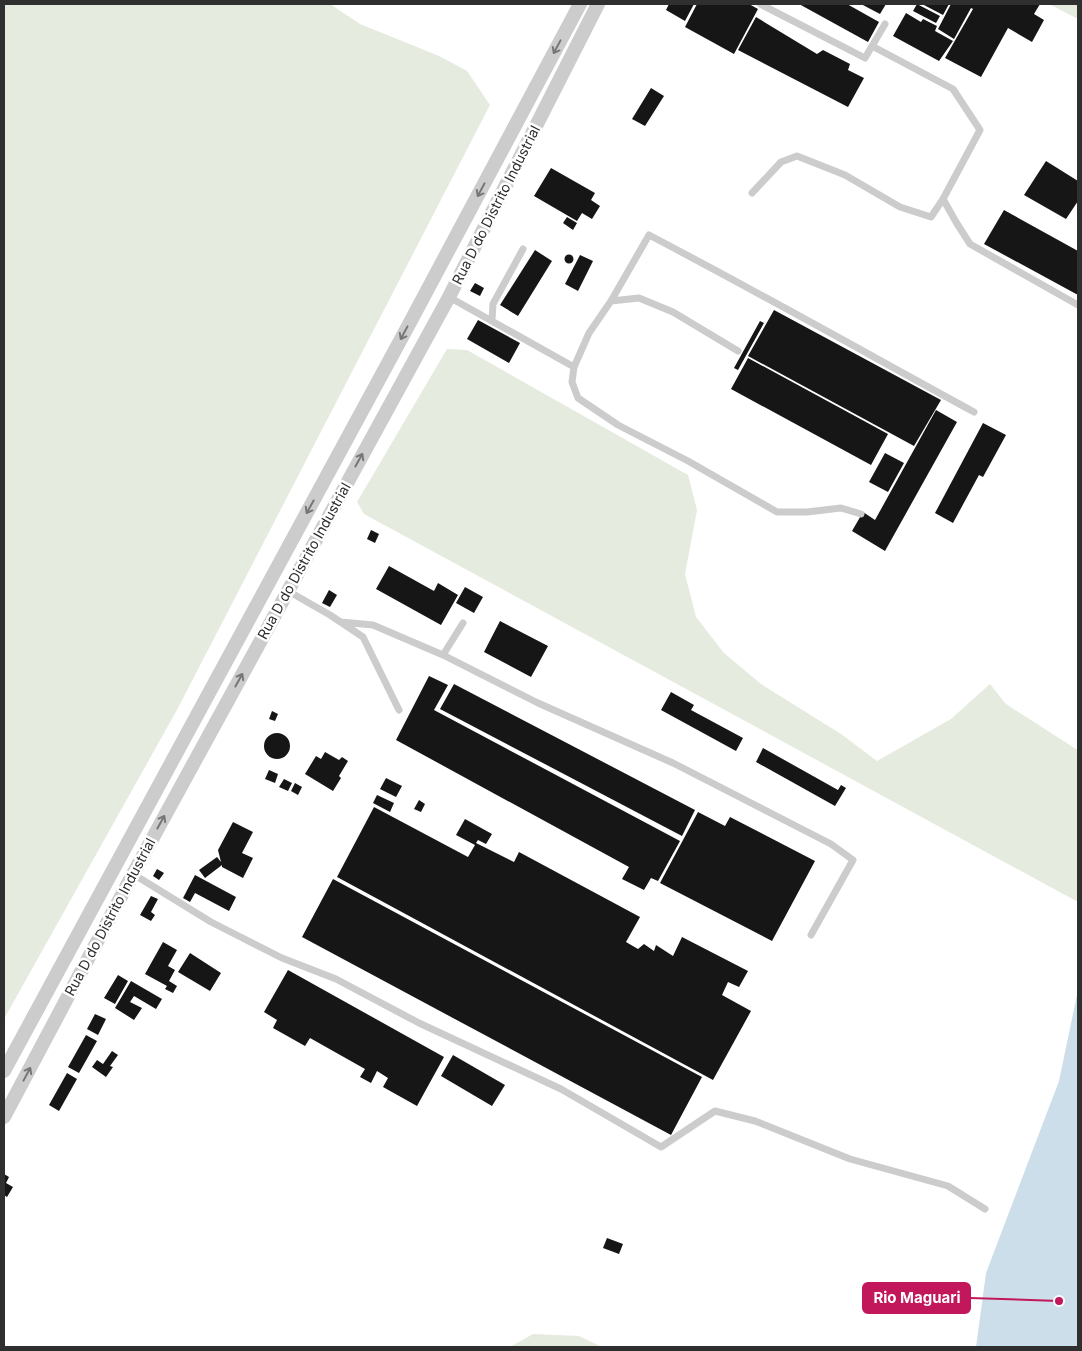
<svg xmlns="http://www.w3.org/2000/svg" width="1082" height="1351" viewBox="0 0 1082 1351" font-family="Inter,sans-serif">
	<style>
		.green { fill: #e5ebde }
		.water { fill: #ccdee9 }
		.building { fill: #161616 }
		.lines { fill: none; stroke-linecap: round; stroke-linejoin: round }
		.lane { stroke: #ccc; stroke-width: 7 }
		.street { stroke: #ccc; stroke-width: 14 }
		.oneway { stroke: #767676 }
		.labels { text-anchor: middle; stroke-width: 5; stroke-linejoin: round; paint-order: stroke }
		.street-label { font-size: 14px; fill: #2f2f2f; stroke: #fff }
		.leader { fill: none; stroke: #c2185b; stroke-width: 2 }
		.callout-dot { fill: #c2185b; stroke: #fff; stroke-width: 2 }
		.callout { fill: #c2185b; stroke: #c2185b; stroke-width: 2 }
		.callout-label { font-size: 15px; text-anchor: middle; font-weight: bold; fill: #fff }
	</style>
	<rect width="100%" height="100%" fill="#fff"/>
	<path class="green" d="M4 4H330L360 24 439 56 467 71 490 105 178 708 4 1019Z
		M1049 4H1078V19Z
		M447 349 467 350 688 475 697 510 685 574 696 617 724 653 761 684 841 734 877 761 951 719 990 684 1006 704 1076 749H1078V902L364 514 357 502Z
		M533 1334 579 1336 602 1347H510Z"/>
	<path class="water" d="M1078 990V1347H976L986 1273 1059 1081Z"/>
	<path class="building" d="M669 4H694L685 21 666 10Z
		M697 4H749L758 9 734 54 685 27Z
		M799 4H847L879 22 868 42Z
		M861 4H886L880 14Z
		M917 4 940 16 936 23 913 11Z
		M922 4H949L943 15Z
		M951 4H1040L1034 14 1044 20 1032 42 1008 28 981 77 945 58 973 9 971 8 954 39 938 29Z
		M906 13 921 22 923 19 937 26 935 31 953 41 939 61 893 36Z
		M756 17 817 54 823 50 850 64 848 70 864 78 848 107 738 50Z
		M651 88 664 96 645 126 632 119Z
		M1046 161 1078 181V201L1066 219 1024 195Z
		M551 168 595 193 591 200 600 206 592 219 582 213 577 221 534 196Z
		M1004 210 1078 251V295L984 244Z
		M567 217 577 223 573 230 563 223Z
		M535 250 552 261 518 316 500 305Z
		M564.5 259a4.5 4.5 0 1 1 9 0a4.5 4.5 0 1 1-9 0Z
		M580 255 593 261 578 291 565 284Z
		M475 283 484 288 480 296 470 291Z
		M774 310 941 400 914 446 748 356Z
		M478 320 520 343 509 363 467 339Z
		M760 321 764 323 738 370 734 368Z
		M748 358 888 434 871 465 731 389Z
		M936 410 957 422 885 551 852 531 863 512 875 520Z
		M983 423 1006 435 983 477 979 475 953 523 935 513Z
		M885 453 904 463 888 492 869 482Z
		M371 530 379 534 375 543 367 539Z
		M389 566 434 591 438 583 458 595 441 625 376 589Z
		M465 587 483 597 474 613 456 603Z
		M329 590 337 595 330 607 322 603Z
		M500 621 548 646 531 677 484 652Z
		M429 676 448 685 434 710 680 841 658 881 651 878 644 890 622 879 629 867 396 740Z
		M454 684 695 810 682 836 440 709Z
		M671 692 694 705 691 710 743 738 736 751 661 710Z
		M272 711 278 714 275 721 269 719Z
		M264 746a13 13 0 1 1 26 0a13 13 0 1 1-26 0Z
		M763 748 838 790 841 785 846 788 835 806 756 762Z
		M325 752 339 760 342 757 348 761 339 776 341 778 333 791 305 774 316 756 321 759Z
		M269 770 278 774 275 783 265 779Z
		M386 778 402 786 396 797 380 789Z
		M284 779 292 783 288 791 279 787Z
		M295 783 302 787 298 795 291 791Z
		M377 795 394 803 390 812 373 803Z
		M419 800 425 804 421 812 414 809Z
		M374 807 468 857 475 845 456 835 465 819 492 834 486 844 478 840 476 843 514 862 519 852 640 917 626 942 638 949 644 944 654 951 656 945 673 956 682 937 748 971 739 987 728 982 722 995 751 1011 713 1080 337 877Z
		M698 812 725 826 730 817 815 861 772 941 660 883Z
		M233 822 253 832 242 853 253 858 243 878 222 867V865L205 878 199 870 217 857 221 862 218 850Z
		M157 869 164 873 159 880 153 876Z
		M195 875 236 897 229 911 195 893 190 902 183 898Z
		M333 879 702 1077 671 1135 302 937Z
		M151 896 158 899 151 912 155 915 151 921 140 915Z
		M163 942 177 950 168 966 175 970 169 981 177 986 173 993 165 989 167 986 145 974Z
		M190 953 221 973 210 991 178 972Z
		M288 970 444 1057 417 1106 383 1087 388 1078 377 1071 371 1083 360 1077 365 1069 310 1038 305 1046 273 1028 277 1020 264 1012Z
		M118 975 128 981 115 1004 104 998Z
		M131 981 162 999 156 1009 134 996 130 1002 142 1008 134 1020 115 1008Z
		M95 1014 106 1019 98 1035 87 1029Z
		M86 1035 97 1041 79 1073 68 1067Z
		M112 1051 118 1055 110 1066 113 1067 106 1077 92 1067 97 1060 103 1064Z
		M453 1055 505 1085 492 1106 441 1076Z
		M67 1073 77 1079 59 1111 49 1105Z
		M4 1174 9 1177 6 1183 13 1187 7 1197 4 1195Z
		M607 1238 623 1244 619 1254 603 1248Z"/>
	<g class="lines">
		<path class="lane" d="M760 4 865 58 885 24
			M872 46 953 89 980 130 943 199 956 222 970 244 1078 305
			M752 193 781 162 797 156 845 175 900 207 931 217 943 199
			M449 297 574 367 589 333 611 301 639 298 673 312 738 351
			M611 301 649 235C758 292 866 353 974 412
			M492 320 493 304 523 249
			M574 367 572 382 578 398 618 425 688 461 777 512H807L841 508 861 514
			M288 591 330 615 363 637 399 710
			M341 622 373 625 443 655 538 703 673 763 831 844 853 860 811 935
			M443 655 463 623
			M133 874 211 922 282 958 336 979 419 1023 561 1089 661 1147 715 1111 755 1121 850 1159 948 1186 985 1209"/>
		<path class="street" d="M4 1071 407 328 580 4
			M4 1117 133 874 449 297 598 4"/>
	</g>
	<defs><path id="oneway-shaft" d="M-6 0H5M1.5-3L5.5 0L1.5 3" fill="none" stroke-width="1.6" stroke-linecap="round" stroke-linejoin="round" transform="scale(1.25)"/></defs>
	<g class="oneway">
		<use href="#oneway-shaft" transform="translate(557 47) rotate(118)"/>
		<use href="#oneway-shaft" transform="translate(481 190) rotate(118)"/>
		<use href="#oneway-shaft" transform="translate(404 333) rotate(118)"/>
		<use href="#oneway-shaft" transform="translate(359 460) rotate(-61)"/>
		<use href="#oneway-shaft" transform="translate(310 507) rotate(119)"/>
		<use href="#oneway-shaft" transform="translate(239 680) rotate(-61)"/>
		<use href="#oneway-shaft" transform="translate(161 822) rotate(-61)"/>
		<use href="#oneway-shaft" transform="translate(27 1074) rotate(-62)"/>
	</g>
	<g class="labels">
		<g class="street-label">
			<text transform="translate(496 205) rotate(-63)" y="5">Rua D do Distrito Industrial</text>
			<text transform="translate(304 561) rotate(-61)" y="5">Rua D do Distrito Industrial</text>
			<text transform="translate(110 917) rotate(-62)" y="5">Rua D do Distrito Industrial</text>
		</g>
	</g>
	<path class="leader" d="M1059 1301L970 1298"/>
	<circle class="callout-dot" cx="1059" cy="1301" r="5"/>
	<rect class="callout" x="863" y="1283" width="107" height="30" rx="5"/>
	<g class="callout-label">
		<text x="917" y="1303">Rio Maguari</text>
	</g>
	<rect width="1082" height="1351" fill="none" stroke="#2f2f2f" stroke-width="10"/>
</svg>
